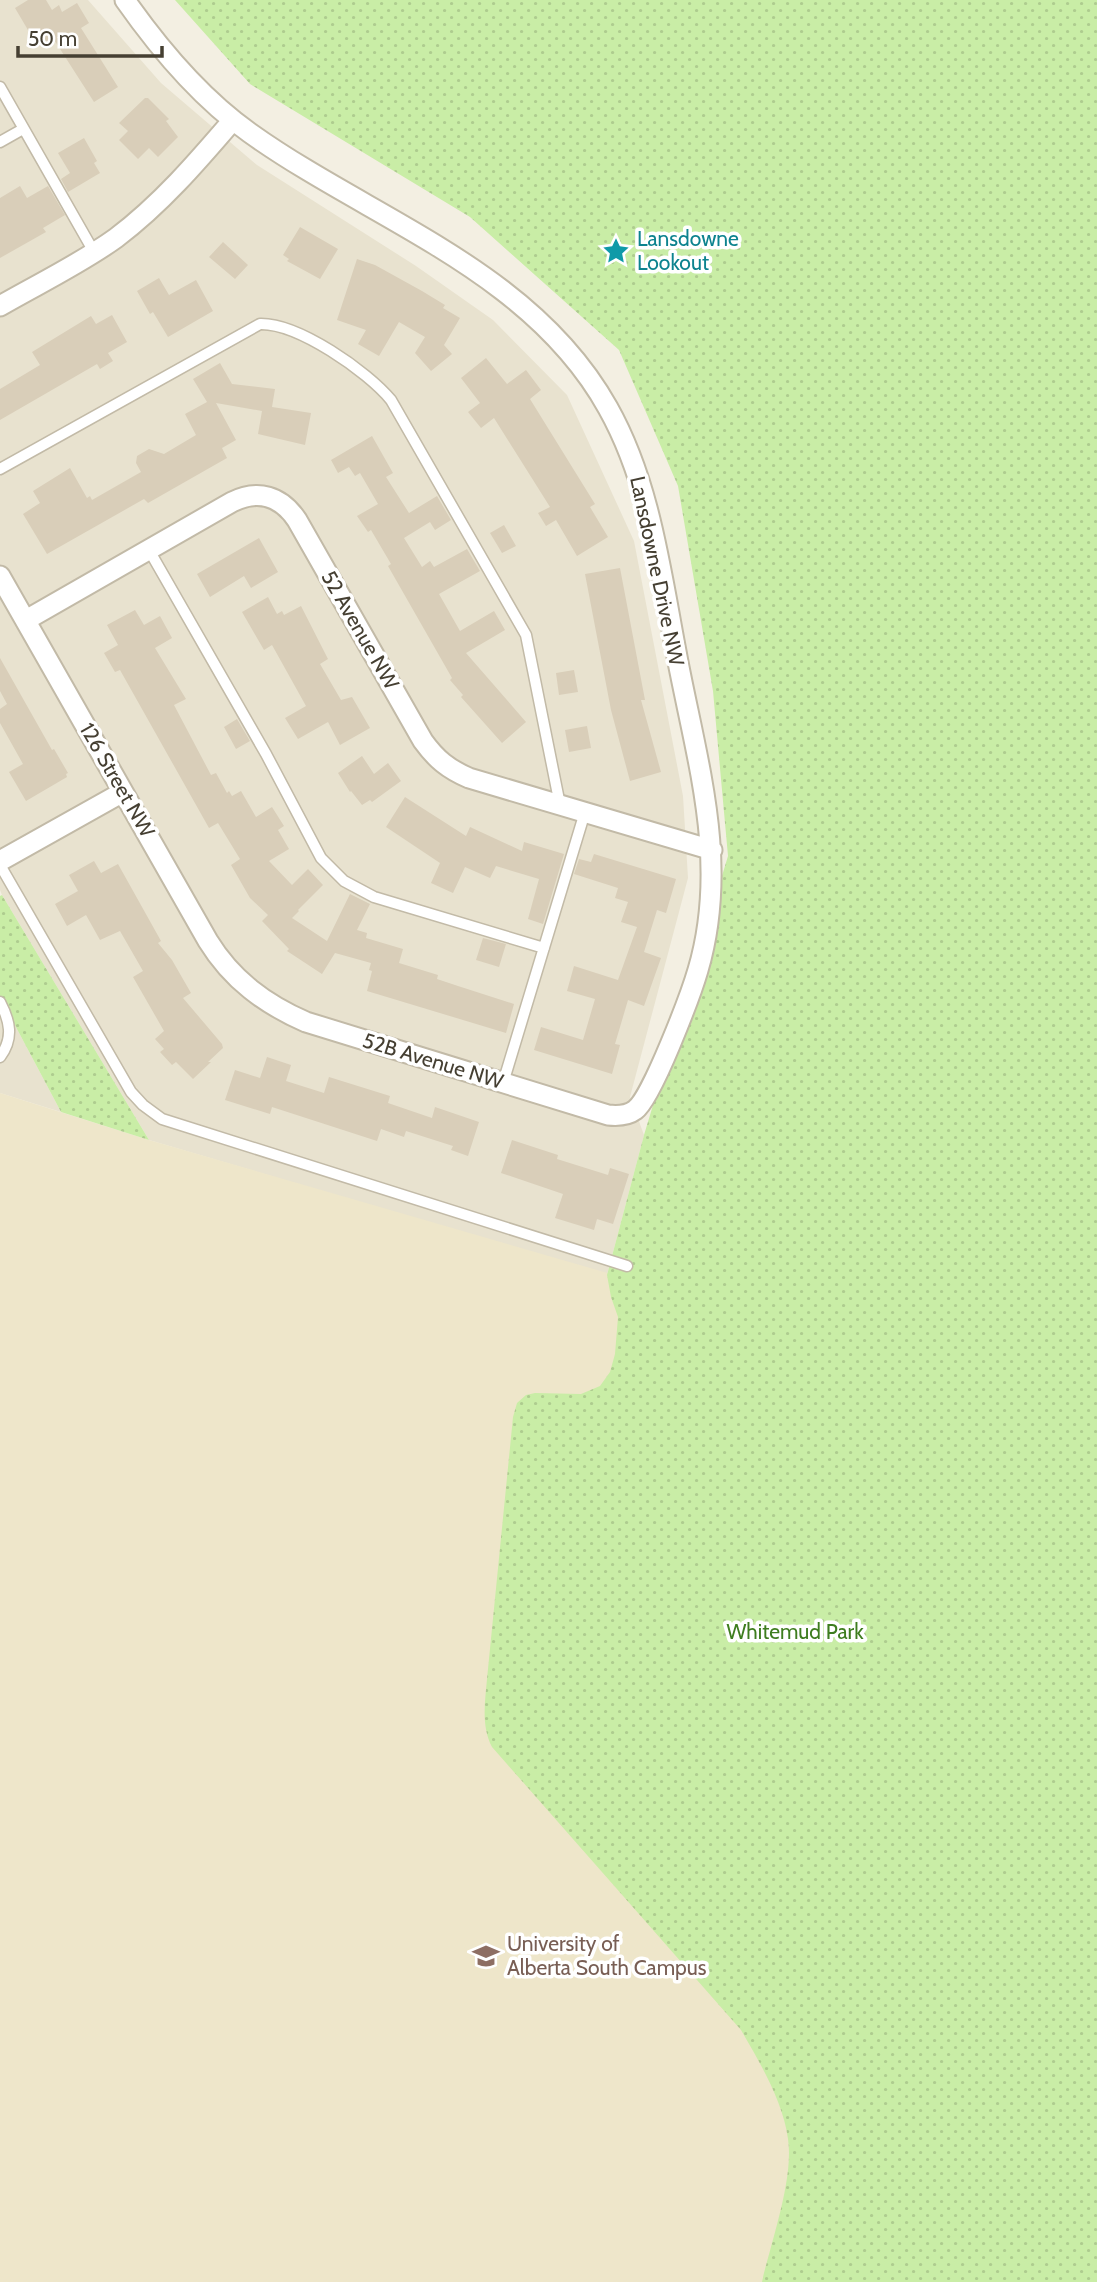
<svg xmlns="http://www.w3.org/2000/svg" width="1097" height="2282" viewBox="0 0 1097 2282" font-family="Cabin,sans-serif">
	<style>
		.residential { fill: #e8e2cf }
		.education { fill: #eee6ca }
		.park { fill: url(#park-dots) }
		.building { fill: #d9ceb9 }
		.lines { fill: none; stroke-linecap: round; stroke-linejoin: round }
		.lane-casing { stroke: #c2baa7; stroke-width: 13 }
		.street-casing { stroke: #c2baa7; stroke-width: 23 }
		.lane { stroke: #fff; stroke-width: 10 }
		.street { stroke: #fff; stroke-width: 19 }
		.labels { text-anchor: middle; stroke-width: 7; stroke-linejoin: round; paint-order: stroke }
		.culture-label { font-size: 21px; fill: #0d838f; stroke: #fff; text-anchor: start }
		.street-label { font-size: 21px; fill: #453f32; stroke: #fff }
		.park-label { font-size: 21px; fill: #3e7d1f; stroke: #fff }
		.education-label { font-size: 21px; fill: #785e54; stroke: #fff; text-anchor: start }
	</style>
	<defs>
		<pattern id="park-dots" width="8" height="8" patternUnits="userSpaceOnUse" patternTransform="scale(1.75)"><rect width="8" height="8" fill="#c9eda6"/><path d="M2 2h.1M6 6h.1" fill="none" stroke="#aecc8f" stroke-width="1.8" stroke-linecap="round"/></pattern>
	</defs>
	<rect width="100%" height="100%" fill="#f3efe2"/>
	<path class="residential" d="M0 0H88L161 83 257 165 416 266 493 320 567 395 634 541 683 796 688 878 630 1097 644 1135 607 1275 149 1140 2 895 0 890Z
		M0 997 61 1112 0 1093Z"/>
	<path class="education" d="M0 1093 149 1140 1097 1415 845 2282H0Z"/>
	<path class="park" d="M175 0H1097V2282H762C771 2242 794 2179 788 2139 783 2101 760 2063 741 2030L492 1747C481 1726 485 1702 487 1679L513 1417 517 1403 526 1395 535 1393 581 1394 600 1386 610 1372 615 1354 618 1317 611 1297 607 1275 644 1135 728 856 713 691 678 486 619 350 470 217 250 84Z
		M2 895 149 1140 61 1112 0 997V896Z"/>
	<path class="building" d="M28 0H46L52 10 59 5 62 12 77 3 89 23 81 28 118 87 94 102 53 38 38 47 15 8Z
		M145 98H148L169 119 166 121 178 137 158 157 149 148 138 159 119 140 128 131 119 123Z
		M84 138 97 161 94 163 100 173 68 192 61 179 70 173 58 153Z
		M20 186 27 198 48 186 65 215 43 228 46 232 0 258V198Z
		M300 227 338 249 320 279 287 261 289 259 283 255Z
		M223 242 248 265 235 279 209 257Z
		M357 259 375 265 422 291 445 305 443 308 460 318 444 345 452 354 431 371 415 353 425 337 399 322 379 356 358 344 366 330 337 320Z
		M159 278 169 295 196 280 213 311 168 337 153 312 150 314 137 291Z
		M112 315 127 342 108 353 113 361 100 369 97 364 0 420V389L40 365 32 352 91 316 96 324Z
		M486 358 507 384 526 370 541 390 530 399 595 504 590 507 608 537 577 556 556 520 546 526 538 513 550 507 494 418 481 428 468 412 480 403 461 378Z
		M220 363 232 384 275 389 272 407 311 413 305 445 258 434 262 411 216 403 236 440 222 448 227 458 148 503 144 499 47 554 23 514 40 503 33 491 70 468 87 498 90 496 92 500 141 472 136 463 137 456 149 449 164 454 196 435 185 414 207 402 193 379Z
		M372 436 393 473 386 477 409 513 437 496 451 520 435 530 430 522 404 538 422 567 430 561 434 567 467 549 480 571 439 594 460 631 494 611 505 630 466 653 526 722 502 743 461 697 463 695 450 680 452 678 388 566 391 564 371 530 368 532 357 516 378 504 360 473 355 476 349 467 338 473 331 460Z
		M504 525 516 546 502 553 490 533Z
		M259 538 278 572 251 588 244 576 210 597 197 574Z
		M620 568 645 700H641L661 772 630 781 611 710 585 574Z
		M268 597 277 614 282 611 284 615 301 606 328 659 320 664 341 700 352 697 370 728 340 745 328 722 298 739 285 718 306 706 272 645 264 650 242 612Z
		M135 610 144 625 160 616 172 638 155 648 186 699 174 705 211 775 216 773 227 793 229 791 232 796 241 791 256 817 272 807 284 826 278 830 289 849 269 861 292 885 308 869 323 885 298 910 299 911 292 918 327 941 350 894 370 904 357 930 367 933 366 938 403 949 399 963 438 975 437 979 458 986 514 1004 506 1033 367 991 372 971 369 970 371 963 335 953 322 974 287 951 289 949 262 921 268 915 250 898 231 865 240 859 218 823 209 828 120 670 115 672 104 653 118 645 107 625Z
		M0 658 52 750 54 749 68 773 66 774 67 777 26 801 9 772 23 764 0 723V709L7 704 0 691Z
		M574 670 578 692 559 695 556 673Z
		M237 719 250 741 236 749 224 727Z
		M587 726 591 748 569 752 565 730Z
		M362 756 374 774 388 763 401 781 372 802 370 800 362 805 351 791 350 792 338 773Z
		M405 797 466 836 470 827 522 851 524 842 564 854 543 924 528 919 539 879 496 866 490 878 465 867 453 893 431 883 440 863 386 827Z
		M594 854 676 879 666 913 657 910 644 952 661 958 644 1006 628 1000 615 1044 620 1045 612 1074 534 1050 541 1027 583 1040 595 999 567 991 574 966 618 980 637 927 621 922 628 902 615 898 618 888 574 874 579 859 591 862Z
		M94 861 101 873 118 864 161 941 158 943 172 960 191 993 183 998 222 1044 223 1048 208 1062H211L193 1079 176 1062 172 1065 160 1052 164 1049 155 1039 164 1031 133 977 143 971 120 931 100 940 86 915 67 926 55 904 78 891 69 875Z
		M483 938 506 944 499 967 476 960Z
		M267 1057 291 1065 286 1081 324 1093 329 1077 390 1096 388 1103 432 1118 435 1107 479 1122 468 1156 451 1150 453 1146 406 1131 404 1137 381 1129 377 1141 272 1107 270 1114 225 1100 235 1070 260 1078Z
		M512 1140 558 1155 557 1159 608 1175 610 1168 629 1174 613 1224 597 1219 594 1230 555 1218 563 1194 501 1173Z"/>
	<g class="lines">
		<defs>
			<path id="lane" d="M0 87 94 252
				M0 142 23 129
				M0 469 260 324C298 323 367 371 391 400L526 635 560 805
				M149 550 266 754 321 858 344 881 374 897 544 948
				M0 865 131 1092 143 1105 162 1119 627 1266
				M0 1002C10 1021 14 1038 0 1057
				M503 1083 585 812"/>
			<path id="street" d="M0 306C38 284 80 264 116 238 161 204 197 162 233 120
				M0 576 208 941C232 980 265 1004 306 1022L608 1115C617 1116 627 1116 635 1110 652 1098 691 994 698 970 728 868 700 772 680 672 662 583 653 488 608 408 531 270 372 220 250 133 202 99 158 47 125 0
				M26 620 232 502C258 489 281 496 297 520L423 741C436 759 448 769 469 778L712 850
				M0 861 123 792"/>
		</defs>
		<use href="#lane" class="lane-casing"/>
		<use href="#street" class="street-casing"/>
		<use href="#lane" class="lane"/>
		<use href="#street" class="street"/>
	</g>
	<defs>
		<symbol id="sight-bare" viewBox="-9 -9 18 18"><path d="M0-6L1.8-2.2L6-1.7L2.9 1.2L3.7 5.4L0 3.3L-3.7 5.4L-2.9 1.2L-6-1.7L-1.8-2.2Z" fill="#0f9aa8" stroke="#fff" stroke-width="2.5" paint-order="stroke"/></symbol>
		<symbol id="university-bare" viewBox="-9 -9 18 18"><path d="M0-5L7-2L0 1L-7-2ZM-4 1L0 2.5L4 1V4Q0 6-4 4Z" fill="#8d6e63" stroke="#fff" stroke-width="2.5" paint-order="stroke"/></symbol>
	</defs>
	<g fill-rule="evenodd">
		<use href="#sight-bare" x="597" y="232" width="38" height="38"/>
		<use href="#university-bare" x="467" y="1937" width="38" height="38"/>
	</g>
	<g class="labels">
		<g class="culture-label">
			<text x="637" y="246">Lansdowne<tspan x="637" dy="24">Lookout</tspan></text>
		</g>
		<g class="street-label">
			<text transform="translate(657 571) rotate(78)" y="7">Lansdowne Drive NW</text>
			<text transform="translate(360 630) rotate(60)" y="7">52 Avenue NW</text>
			<text transform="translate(117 780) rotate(60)" y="7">126 Street NW</text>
			<text transform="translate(433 1061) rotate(17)" y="7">52B Avenue NW</text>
		</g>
		<g class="park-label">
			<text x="795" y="1639">Whitemud Park</text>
		</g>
		<g class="education-label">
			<text x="507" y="1951">University of<tspan x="507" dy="24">Alberta South Campus</tspan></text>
		</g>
	</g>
	<path d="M18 46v10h144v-10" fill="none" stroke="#453f32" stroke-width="3.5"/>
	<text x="28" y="46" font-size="21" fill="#453f32" stroke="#ffffff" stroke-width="5" paint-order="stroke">50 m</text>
</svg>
